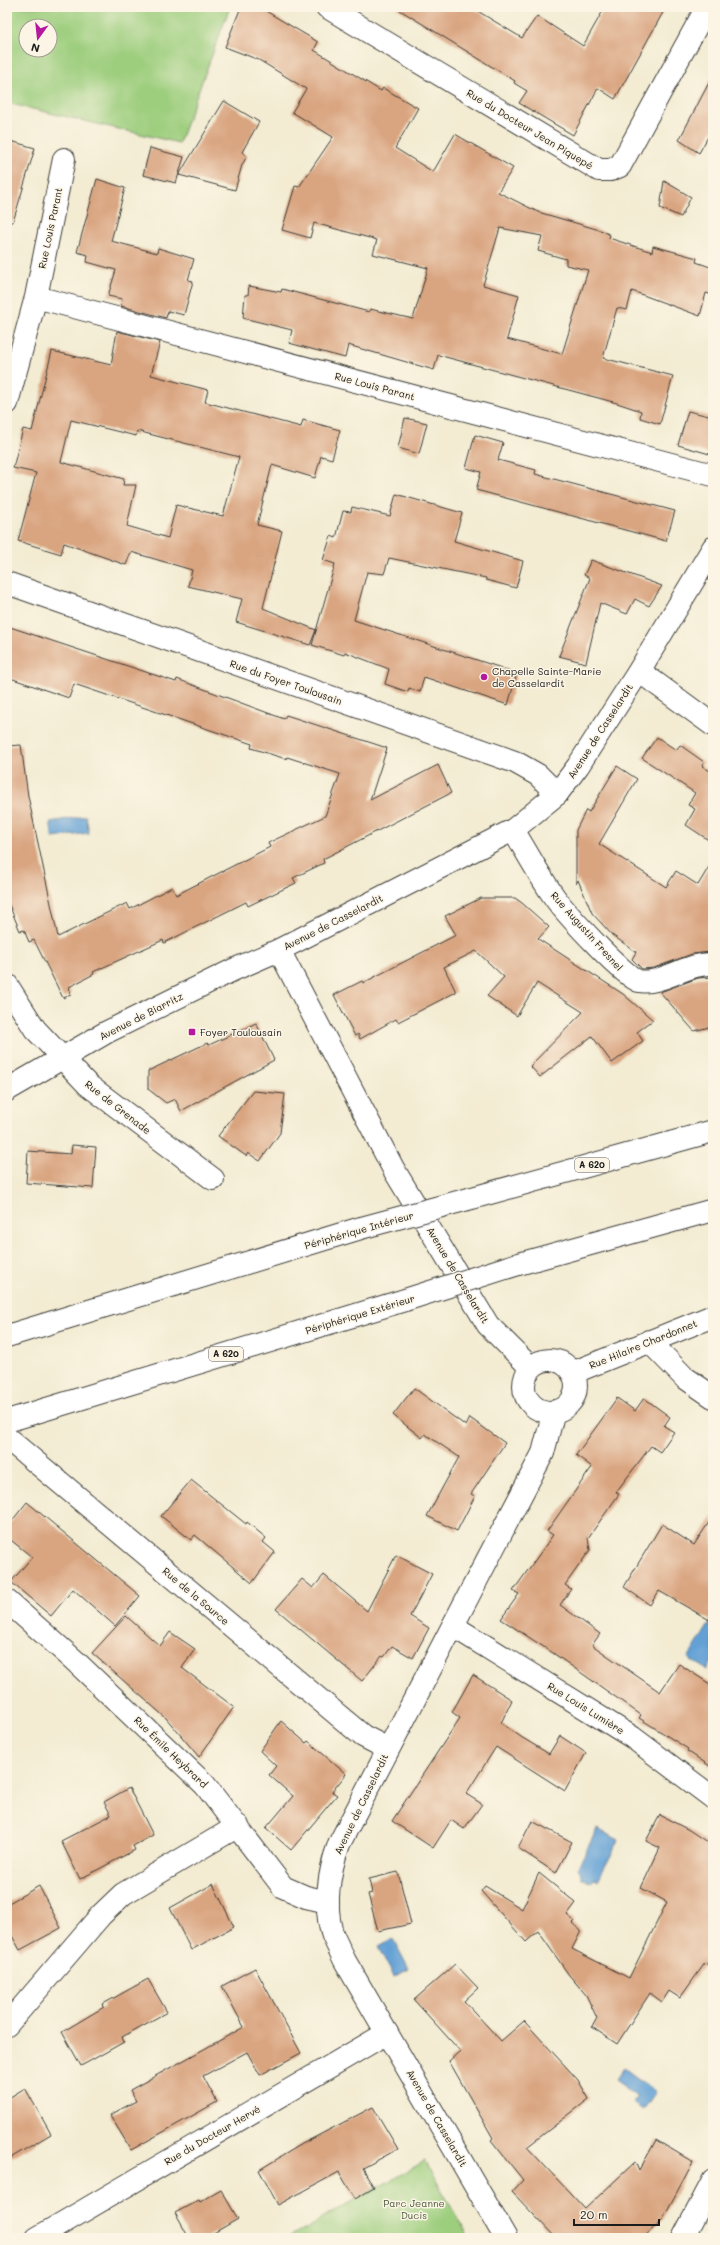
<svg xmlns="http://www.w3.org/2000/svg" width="720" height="2245" viewBox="0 0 720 2245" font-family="Mali,sans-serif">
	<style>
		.green { fill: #9dce7e; stroke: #5c754d; fill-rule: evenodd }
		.water { fill: #64a1d5; stroke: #405e78 }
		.building { fill: #d9a480; fill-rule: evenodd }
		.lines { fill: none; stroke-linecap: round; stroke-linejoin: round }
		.street-casing { stroke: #3c3b37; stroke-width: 24 }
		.secondary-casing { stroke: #3c3b37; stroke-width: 24 }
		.highway-casing { stroke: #3c3b37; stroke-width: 24 }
		.street { stroke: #fff; stroke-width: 22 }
		.secondary { stroke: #fff; stroke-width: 22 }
		.highway { stroke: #fff; stroke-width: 22 }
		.highway-bridge-casing { stroke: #3c3b37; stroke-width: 24; stroke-linecap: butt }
		.highway-bridge { stroke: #fff; stroke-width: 22 }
		.poi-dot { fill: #b5179e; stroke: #fcf5e5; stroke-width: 1.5 }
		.labels { text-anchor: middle; stroke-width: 3; stroke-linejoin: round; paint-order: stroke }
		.shield { fill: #fcf5e5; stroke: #5f5d58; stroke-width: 1 }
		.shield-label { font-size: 9px; font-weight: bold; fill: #1c1c1c }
		.street-label { font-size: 10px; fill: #1c1c1c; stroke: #fcf5e5 }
		.poi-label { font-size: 10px; fill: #1c1c1c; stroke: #fcf5e5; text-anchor: start }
		.park-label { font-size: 10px; fill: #495a3e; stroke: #fcf5e5 }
	</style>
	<rect width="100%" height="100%" fill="#fcf5e5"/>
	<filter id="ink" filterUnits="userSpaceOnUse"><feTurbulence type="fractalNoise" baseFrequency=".025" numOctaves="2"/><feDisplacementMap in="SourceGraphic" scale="8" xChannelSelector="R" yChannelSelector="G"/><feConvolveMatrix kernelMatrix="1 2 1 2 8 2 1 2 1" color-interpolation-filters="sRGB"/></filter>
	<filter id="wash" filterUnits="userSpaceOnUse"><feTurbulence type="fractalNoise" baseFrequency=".012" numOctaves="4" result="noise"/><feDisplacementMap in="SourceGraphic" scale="16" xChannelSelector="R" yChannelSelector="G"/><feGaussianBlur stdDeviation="0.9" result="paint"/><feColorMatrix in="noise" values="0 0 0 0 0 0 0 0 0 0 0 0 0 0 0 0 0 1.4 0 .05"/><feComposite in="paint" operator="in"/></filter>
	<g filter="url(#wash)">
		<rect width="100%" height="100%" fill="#f3ecd3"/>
		<path class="green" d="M7 7H230L179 143 7 103ZM26 26H50V50H26Z
			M425 2161 469 2238H287Z"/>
		<path class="water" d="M86 816 89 833 53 838 50 822Z
			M713 1618V1659L707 1670 688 1658Z
			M597 1829 619 1840 598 1880 595 1878 592 1881 582 1879 580 1871 577 1869Z
			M393 1939 409 1969 394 1977 378 1947Z
			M624 2068 656 2092 643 2110 633 2103 637 2096 615 2080Z"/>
		<g id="blocks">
			<path class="building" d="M241 7H259L318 42 314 50 381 91 383 88 418 108 395 148 433 172 455 134 513 168 498 192 538 212 603 231 610 235 609 238 652 252 653 246 697 258 696 262 713 268V295L706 293 700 316 632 291 627 310 617 308 603 358 673 376 660 424 640 418 641 411 617 403 438 355 434 370 348 345 345 358 315 350 289 343 292 330 243 318 245 295H248L249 286 281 292 282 289 369 312 370 309 413 319 428 268 373 254 377 240 314 223 310 238 282 230 295 186 299 187 333 137 292 112 306 89 259 60 225 47ZM500 228 542 236 538 251 566 259V265L588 270 562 354 507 339 519 295 483 285Z
				M395 7H471L522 38 537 16 583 46 605 7H666L615 99 598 88 573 135 519 103 527 91 514 83 515 81Z
				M713 75V128L699 153 679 140Z
				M224 101 259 122 242 152 247 156 242 165 235 190 179 175Z
				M7 140 35 148 13 222H7Z
				M150 148 184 157 176 183 143 175Z
				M97 179 125 188 111 241 157 253 158 248 194 259 188 280 193 281 184 315 168 311 166 318 121 306 122 299 108 296 116 270 87 262 88 255 77 252Z
				M664 181 691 197 681 217 660 208Z
				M117 331 160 342 151 375 208 390 205 402 301 427 303 420 340 430 332 459 321 456 315 478 272 465 257 525 282 531 263 608 316 630 310 645 236 622 242 599 188 586 192 570 131 552 126 565 64 543 61 554 18 541 36 473 13 468 23 429 32 431 52 351 111 365ZM71 420 136 436 137 431 239 457 223 516 176 505 168 538 127 526 136 485H123L124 479 61 462Z
				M688 411 713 417V455L678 445Z
				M405 418 427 423 419 454 398 448Z
				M475 435 503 443 498 460 536 470 535 474 675 511 666 541 476 490 481 472 466 468Z
				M396 494 462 513 454 541 523 561 516 588 486 580V578L389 558 384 574 367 572 354 620 517 673 508 705 424 677 420 692 409 688 408 692 385 684 389 669 345 652 344 655 312 645 335 564 323 560 331 536 336 538 343 511 351 512 352 507 390 516Z
				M591 560 662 586 649 606 635 599 627 614 600 603 586 663 559 656 590 578 584 575Z
				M7 626 176 682 177 679 284 719 286 715 387 748 370 800 438 765 451 793 323 859 324 863 293 878 296 883 248 906 246 902 164 943 163 940 93 972 94 974 69 987 71 995 63 998 34 940 29 942 24 930 20 931 7 900V746L21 745 28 796 58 937 127 903 130 909 172 887 176 895 270 847 268 843 325 816 340 774 287 757 286 759 251 748 252 744 74 684 69 698 7 677Z
				M657 737 676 750 680 745 704 762 702 766 710 771 713 766V843L686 825 695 809 688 805 695 793 642 758Z
				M617 766 637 779 599 844 666 887 676 871 698 885 713 860V952L692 954 654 968 642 969 632 959 636 952 612 935 592 913 578 880 576 884V830L586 810 589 812Z
				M481 898H515L522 903 549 927 538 939 623 994 653 1020 637 1032 643 1041 612 1063 592 1036 540 1077 530 1066 583 1012 537 983 517 1016 487 996 504 977 476 951 444 967 456 992 398 1022 396 1019 360 1039 358 1034 355 1036 334 995 362 981 363 983 456 935 445 916Z
				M713 977V1026L694 1031 660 992 698 978Z
				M256 1023 274 1060 181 1111 175 1099 166 1103 148 1089V1071L207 1043 209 1045Z
				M253 1091 285 1094 280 1133 260 1161 248 1153 246 1156 218 1136Z
				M72 1145 96 1147 93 1188 26 1183 28 1151 71 1154Z
				M414 1388 466 1426 470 1418 505 1443 471 1494 475 1496 457 1531 427 1516 459 1457 425 1434 422 1438 393 1415Z
				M617 1398 635 1411 644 1398 670 1417 664 1426 674 1432 660 1452 651 1446 616 1492 619 1494 588 1538 590 1550 565 1585 571 1589 560 1605 600 1634 592 1645 660 1692 679 1664 713 1686V1768L687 1751 688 1749 639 1718 641 1715 553 1653 501 1619 519 1594 513 1591 553 1535 547 1531 592 1467 576 1455Z
				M191 1480 246 1524 247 1522 266 1538 263 1542 275 1552 252 1583 195 1535 191 1540 161 1516Z
				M27 1502 140 1596 115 1626 73 1589 51 1616 11 1582 32 1557 7 1537V1527Z
				M713 1516V1622L659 1591 650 1605 624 1587 662 1524 694 1545Z
				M396 1555 432 1574 410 1616 429 1628 413 1658 392 1646 384 1657 382 1656 362 1681 276 1609 302 1579 313 1588 324 1575 367 1611Z
				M126 1616 160 1646 170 1632 195 1649 182 1668 234 1707 199 1757 166 1718 92 1653Z
				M473 1675 512 1700 501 1723 521 1737 549 1754 560 1736 586 1753 565 1791 496 1747 466 1794 482 1804 464 1829 451 1820 433 1848 392 1821 460 1718 452 1712Z
				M281 1721 306 1743 308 1741 346 1774 332 1792 337 1795 291 1850 266 1828 293 1796 269 1775 276 1766 260 1751Z
				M129 1788 153 1835 133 1846 135 1850 80 1879 61 1841 111 1815 104 1802Z
				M660 1815 689 1830 713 1846V1968L705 1963 680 1998 669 1991 662 2002 650 1993 617 2044 592 2027 597 2018 586 1995 569 1975 538 1931 526 1942 481 1891 485 1886 522 1909 539 1873 576 1903 567 1915 574 1921 572 1923 581 1931 572 1949 629 1978 667 1902 641 1888 660 1848 646 1841Z
				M532 1821 572 1842 556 1873 518 1848Z
				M398 1872 411 1924 378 1931 368 1894 372 1893 369 1879Z
				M213 1884 234 1927 191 1950 170 1908Z
				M39 1886 61 1928 20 1950 7 1927V1904Z
				M455 1964 478 1988 464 2001 501 2041 524 2021 578 2080 589 2099 527 2147 585 2209 635 2162 639 2171 656 2140 693 2162 662 2220 643 2238H556L512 2192 523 2180 491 2140 493 2138 449 2061 460 2051 414 2000Z
				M255 1968 301 2053 260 2075 247 2052 203 2076 217 2102 131 2150 110 2115 136 2101 130 2090 244 2027 222 1986Z
				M148 1979 167 2012 122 2037 124 2042 81 2066 62 2032 104 2007 103 2004Z
				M25 2088 51 2134 7 2160V2099Z
				M373 2107 398 2149 363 2168 374 2188 355 2199 339 2172 278 2205 259 2170 302 2144Z
				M221 2190 238 2219 205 2238H189L175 2213 199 2200 200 2202Z"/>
		</g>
	</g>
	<g filter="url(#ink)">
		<use href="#blocks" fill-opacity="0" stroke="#3c3b37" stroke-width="1"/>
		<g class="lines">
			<defs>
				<path id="street" d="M327 7 599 170H610L620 166 707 7
					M36 297 713 475
					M7 403 36 297 64 159
					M7 583 515 762 538 775 557 794
					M639 671 713 725
					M513 830C527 852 540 877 555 898 565 912 625 978 639 981 662 985 689 962 713 964
					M7 985 35 1029 88 1085 213 1179
					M649 1341 684 1377 713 1397
					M572 1373 713 1316
					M7 1438 363 1736 388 1749
					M7 1601 74 1660 205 1785 283 1887 306 1897 328 1902
					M453 1626 632 1737 713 1798
					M7 2025 101 1915 123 1894 238 1826
					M37 2238 387 2033
					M683 2238 713 2181"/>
				<path id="secondary" d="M279 950 394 1170 488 1325 531 1368
					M7 1090 107 1032 233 970 279 950 513 830 557 794 578 766 639 671 713 548
					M524 1386a26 26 0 1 1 52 0a26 26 0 1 1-52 0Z
					M506 2238 345 1961C341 1953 337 1944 333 1936 323 1908 329 1871 339 1844L543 1453 554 1411"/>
				<path id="highway" d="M472 1198 713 1131
					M515 1265 713 1210
					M7 1336 361 1228
					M7 1421 405 1300"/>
			</defs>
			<use href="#street" class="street-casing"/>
			<use href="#secondary" class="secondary-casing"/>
			<use href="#highway" class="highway-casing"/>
			<use href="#street" class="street"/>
			<use href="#secondary" class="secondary"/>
			<use href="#highway" class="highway"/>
			<defs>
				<path id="highway-bridge" d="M361 1228 472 1198
					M405 1300 515 1265"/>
			</defs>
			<use href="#highway-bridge" class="highway-bridge-casing"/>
			<use href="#highway-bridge" class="highway-bridge"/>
		</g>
	</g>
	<g class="poi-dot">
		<circle cx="484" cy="677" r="4"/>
		<rect x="188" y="1028" width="8" height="8" rx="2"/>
	</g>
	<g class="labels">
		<g class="shield">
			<rect x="575" y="1158" width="34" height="14" rx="3"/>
			<rect x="209" y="1347" width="34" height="14" rx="3"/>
		</g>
		<g class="shield-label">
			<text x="592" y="1168">A 620</text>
			<text x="226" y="1357">A 620</text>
		</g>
		<g class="street-label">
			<text transform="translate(530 129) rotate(31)" y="4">Rue du Docteur Jean Piquepé</text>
			<text transform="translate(50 228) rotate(-78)" y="4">Rue Louis Parant</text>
			<text transform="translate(375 386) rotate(15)" y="4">Rue Louis Parant</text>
			<text transform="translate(286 682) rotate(19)" y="4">Rue du Foyer Toulousain</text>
			<text transform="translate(600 731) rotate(-57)" y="4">Avenue de Casselardit</text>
			<text transform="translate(333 922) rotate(-27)" y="4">Avenue de Casselardit</text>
			<text transform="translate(587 931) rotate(48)" y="4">Rue Augustin Fresnel</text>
			<text transform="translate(141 1016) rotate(-27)" y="4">Avenue de Biarritz</text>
			<text transform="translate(118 1107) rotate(38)" y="4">Rue de Grenade</text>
			<text transform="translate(359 1230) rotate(-16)" y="4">Périphérique Intérieur</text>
			<text transform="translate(458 1275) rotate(59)" y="4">Avenue de Casselardit</text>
			<text transform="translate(360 1314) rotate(-17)" y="4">Périphérique Extérieur</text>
			<text transform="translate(643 1344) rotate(-22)" y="4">Rue Hilaire Chardonnet</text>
			<text transform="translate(196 1596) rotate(40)" y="4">Rue de la Source</text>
			<text transform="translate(586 1708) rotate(32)" y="4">Rue Louis Lumière</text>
			<text transform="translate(171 1752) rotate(44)" y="4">Rue Émile Heybrard</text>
			<text transform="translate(361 1804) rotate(-64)" y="4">Avenue de Casselardit</text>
			<text transform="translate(437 2118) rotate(60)" y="4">Avenue de Casselardit</text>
			<text transform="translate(212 2135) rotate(-30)" y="4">Rue du Docteur Hervé</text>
		</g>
		<g class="poi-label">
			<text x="492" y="675">Chapelle Sainte-Marie<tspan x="492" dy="12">de Casselardit</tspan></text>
			<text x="200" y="1036">Foyer Toulousain</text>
		</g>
		<g class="park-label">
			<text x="414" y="2207">Parc Jeanne<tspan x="414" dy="12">Ducis</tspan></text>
		</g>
	</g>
	<rect width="720" height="2245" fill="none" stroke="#fcf5e5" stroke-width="24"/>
	<g transform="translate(38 38) rotate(195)"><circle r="19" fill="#fcf5e5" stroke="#a29e95"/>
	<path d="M0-3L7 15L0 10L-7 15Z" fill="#b5179e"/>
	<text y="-6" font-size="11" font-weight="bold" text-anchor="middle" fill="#1c1c1c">N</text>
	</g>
	<path d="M574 2219v6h85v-6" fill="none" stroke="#1c1c1c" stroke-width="2"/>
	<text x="580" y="2219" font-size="12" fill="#1c1c1c" stroke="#fcf5e5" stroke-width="3" paint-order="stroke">20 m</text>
</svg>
